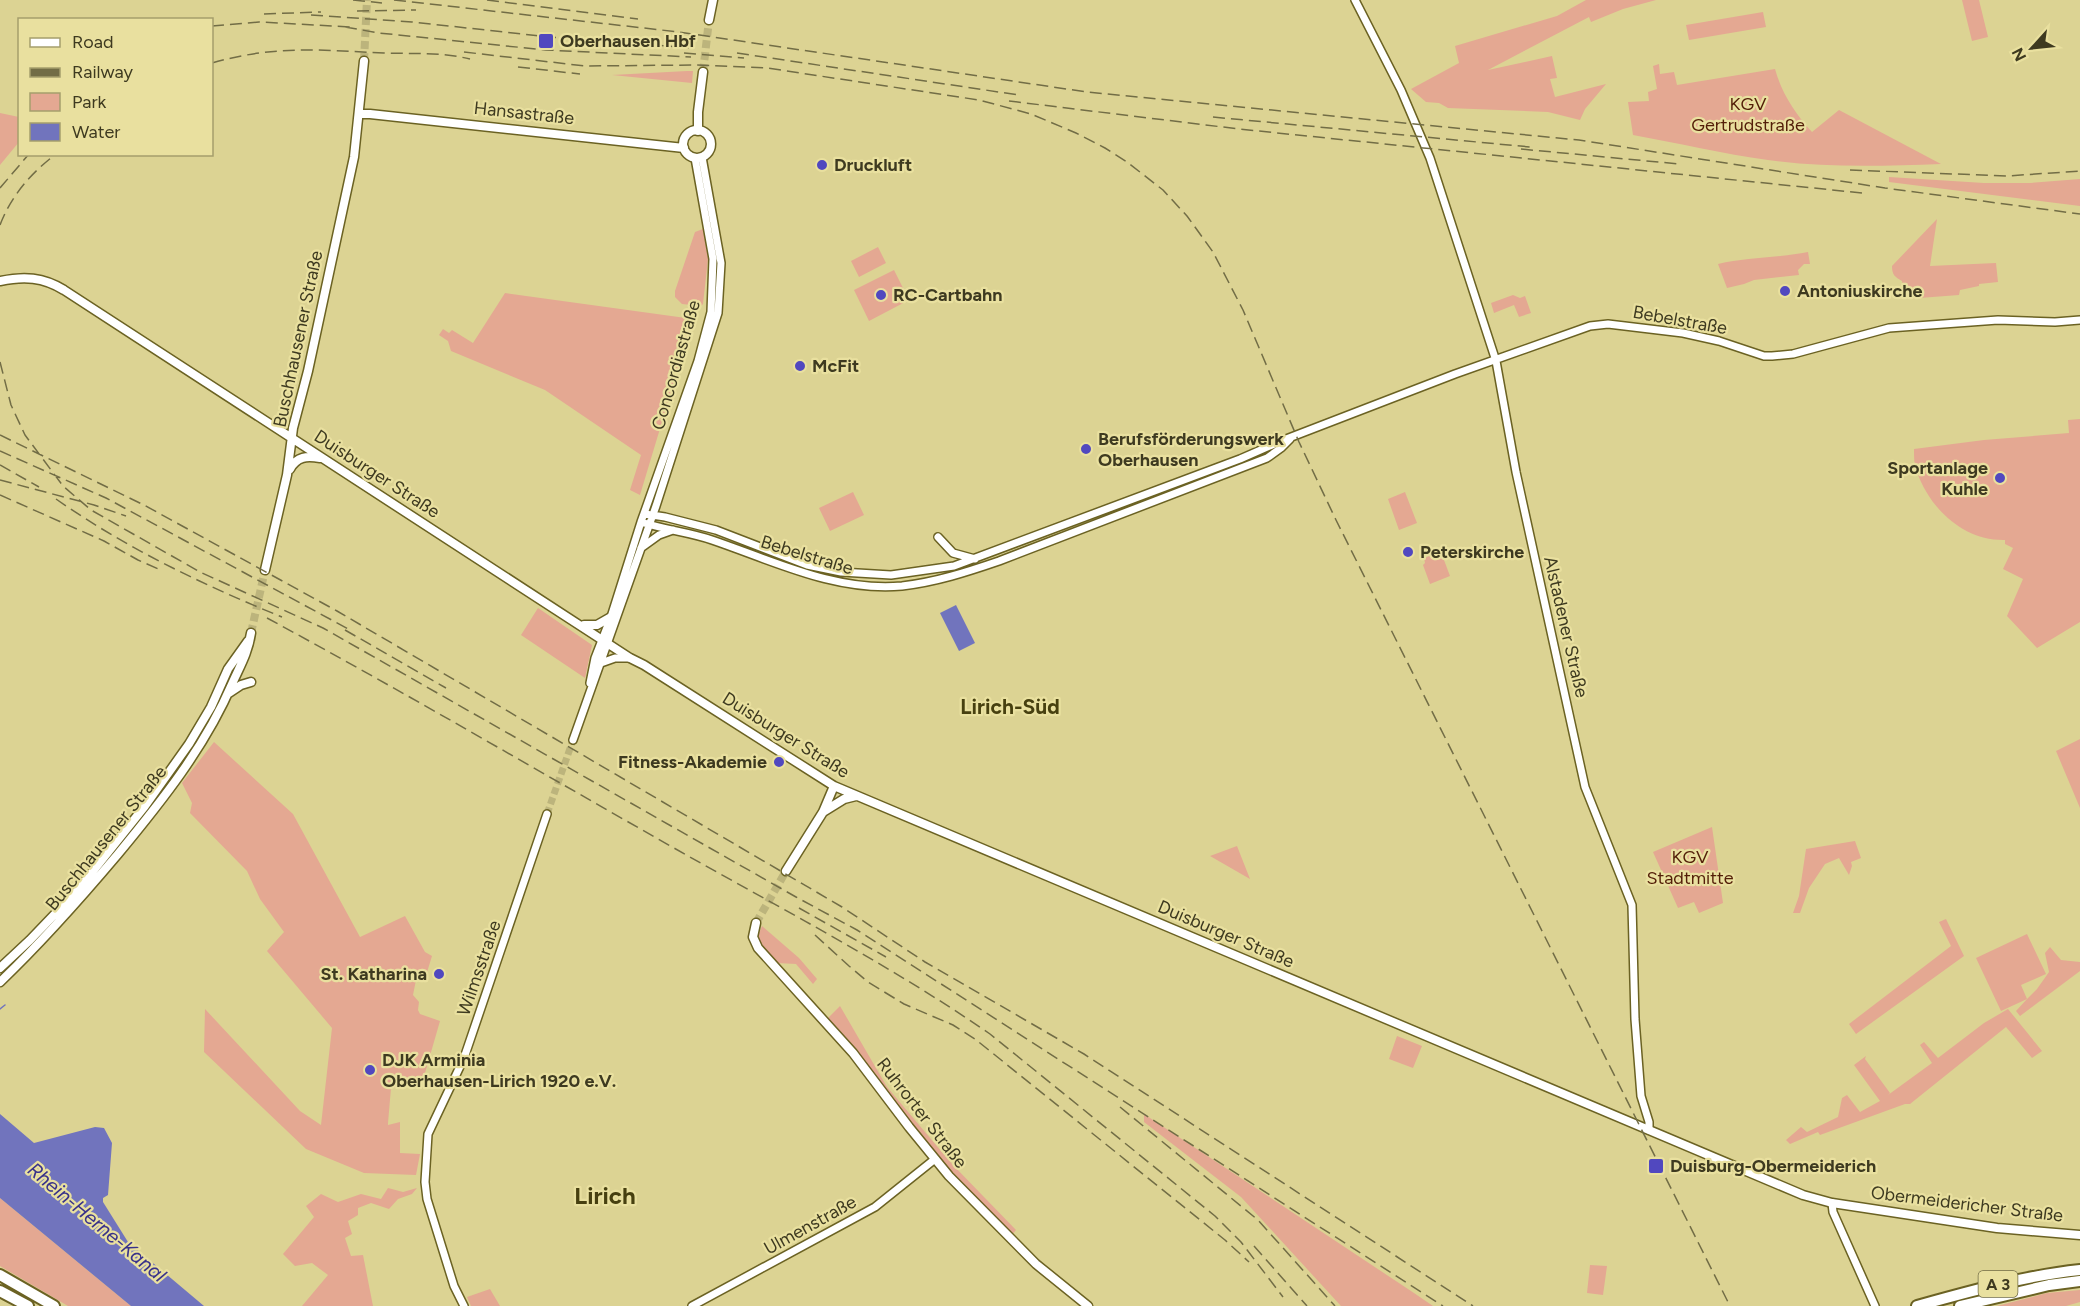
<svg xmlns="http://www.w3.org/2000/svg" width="2080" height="1306" viewBox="0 0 2080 1306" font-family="Figtree,sans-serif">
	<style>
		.green { fill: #e4a892 }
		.water { fill: #7174bd }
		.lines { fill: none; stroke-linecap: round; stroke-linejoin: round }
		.stream { stroke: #7174bd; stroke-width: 1.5 }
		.tertiary-tunnel { stroke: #bcb47c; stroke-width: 7; stroke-dasharray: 7 3.5; stroke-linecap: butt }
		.secondary-tunnel { stroke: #bcb47c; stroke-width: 8; stroke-dasharray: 8 4; stroke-linecap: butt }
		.tertiary-casing { stroke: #6b6223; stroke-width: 10 }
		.secondary-casing { stroke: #6b6223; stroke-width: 11 }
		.motorway-casing { stroke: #6b6223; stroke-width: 14 }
		.tertiary { stroke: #fff; stroke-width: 7 }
		.secondary { stroke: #fff; stroke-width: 8 }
		.motorway { stroke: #fff; stroke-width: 10 }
		.rail { stroke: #726d46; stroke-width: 1.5; stroke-dasharray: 12 6; stroke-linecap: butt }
		.poi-dot { fill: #5148bf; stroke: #e9e09f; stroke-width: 2 }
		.labels { text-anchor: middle; stroke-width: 4.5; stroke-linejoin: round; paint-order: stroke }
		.shield { fill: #e9e09f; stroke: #716c46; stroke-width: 1.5 }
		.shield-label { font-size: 16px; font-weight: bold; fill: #3e3a20 }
		.poi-label { font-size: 18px; font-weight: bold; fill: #3e3a20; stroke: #e9e09f; text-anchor: start }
		.park-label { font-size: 18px; fill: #531e08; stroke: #e9e09f }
		.street-label { font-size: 18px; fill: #3e3a20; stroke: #e9e09f }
		.water-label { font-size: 20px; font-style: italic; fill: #39328a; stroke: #e9e09f }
		.quarter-label { font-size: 21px; font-weight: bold; fill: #474010; stroke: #e9e09f }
		.district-label { font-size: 24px; font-weight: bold; fill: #474010; stroke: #e9e09f }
	</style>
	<rect width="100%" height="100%" fill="#dcd393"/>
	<path class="green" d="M1586 0H1656L1623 9 1591 22 1589 17 1488 70 1552 56 1557 78 1550 79 1555 97 1606 84 1585 109 1580 120 1548 112 1448 108 1439 103 1426 102 1411 89 1459 63 1455 46 1557 16Z
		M1962 0H1979L1988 37 1972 41Z
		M1763 12 1766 27 1689 40 1686 25Z
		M1659 64 1660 74 1674 72 1677 85 1775 69C1782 94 1795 113 1812 132L1839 110 1941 164C1883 166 1825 168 1768 160 1723 154 1678 143 1633 135L1628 102 1649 101 1648 92 1657 89 1653 66Z
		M687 71H693L692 83 612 75Z
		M0 113 19 117V142L0 165Z
		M1889 177 1984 183H2030L2080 179V206L1889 182Z
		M1937 219 1930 266 1996 263 1998 282 1979 284V286L1960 290 1959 295 1906 299 1902 281C1895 277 1892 275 1892 266Z
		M703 229 708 259 703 304 701 306 682 304 675 297V291L695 232Z
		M878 247 886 263 859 277 851 261Z
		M1808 252 1810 264H1804L1798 270 1799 275 1754 280 1744 284 1727 288 1718 264C1747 257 1778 258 1808 252Z
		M894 270 909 300 869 321 854 290Z
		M505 293 693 319 640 495 630 490 641 455 545 390 451 351 448 341 439 335 443 329 449 333 452 330 473 343Z
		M1513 295 1520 298 1525 296 1531 313 1519 317 1514 305 1494 313 1491 303Z
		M2080 419V622L2037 648 2007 616 2023 579 2003 569 2013 548 2005 544V540C1964 541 1930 509 1917 472 1914 465 1914 457 1914 449L1984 440 2069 433 2068 420Z
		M853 492 864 515 830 531 819 508Z
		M1405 492 1417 523 1399 530 1388 499Z
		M1441 552 1450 576 1430 584 1423 565 1425 563 1424 558Z
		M538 608 592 645 585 678 521 635Z
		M2080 739V808L2056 751Z
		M214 742 293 814 360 937 405 916 425 952 432 956 424 982 416 980 413 995 419 1002 418 1010 420 1014 440 1021 423 1080 407 1086 391 1088 388 1123V1125L400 1122V1153L420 1154 416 1175 364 1173 306 1149 204 1052 205 1009 300 1111 321 1125 332 1028 267 951 284 932 260 899 247 871 190 813 192 803 182 783Z
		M1712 827 1723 903 1699 913 1694 902 1678 908 1653 852Z
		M1855 841 1861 858 1851 862 1852 866 1849 875 1839 858 1825 864 1809 888 1800 913H1793L1799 896 1806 849Z
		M1237 846 1250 879 1210 856Z
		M1946 919 1964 956 1856 1034 1849 1024 1951 946 1939 922Z
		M762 926 799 958 817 979 813 984 796 964 777 963 757 939Z
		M2027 934 2046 974 2021 985 2027 999 2037 989 2049 972 2045 953 2050 947 2061 960 2080 962V971L2020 1016 2016 1011 2027 999 2001 1011 1976 958Z
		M840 1006 887 1087 952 1164 1016 1230 1011 1236 937 1157 828 1018Z
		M2008 1009 2042 1051 2032 1058 2006 1027 1910 1104H1905L1820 1135 1818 1132 1790 1144 1786 1140 1801 1127 1807 1132 1838 1117 1842 1098 1847 1095 1860 1112 1880 1101 1854 1065 1866 1056 1865 1059 1890 1093 1888 1095 1932 1063 1920 1045 1924 1042 1938 1058 1984 1023Z
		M1397 1036 1422 1046 1413 1068 1389 1059Z
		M1144 1114 1414 1293 1433 1306H1341L1241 1197 1144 1122Z
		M388 1188 403 1192 417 1188 412 1194 398 1199 389 1209 371 1203 358 1208V1215L348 1221 352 1234 345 1238 351 1256 363 1255 373 1306H302L328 1275 312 1263 295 1266 283 1254 314 1217 306 1206 321 1194 338 1202 361 1194 381 1199Z
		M0 1198 131 1306H68L0 1266Z
		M1590 1265 1607 1266 1603 1295 1587 1293Z
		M490 1289 500 1306H471L467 1297Z
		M2080 1290V1302L2066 1306H1997L2047 1293Z"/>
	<path class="water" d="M956 605 975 643 959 651 940 613Z
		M0 1114 34 1143 95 1127 104 1128 112 1143 108 1195 103 1198V1202L128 1242 204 1306H131L0 1198Z"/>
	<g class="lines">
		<path class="stream" d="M0 1009 5 1005"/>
		<path class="tertiary-tunnel" d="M547 814 573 740"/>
		<path class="secondary-tunnel" d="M364 61 367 0
			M703 72 709 20
			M251 633 265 570
			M756 923 786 871"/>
		<defs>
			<path id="tertiary" d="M1355 0 1401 90 1430 158 1496 361 1516 472 1585 787 1632 905 1635 1019 1641 1096 1649 1122V1130
				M645 514 665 517 716 530 807 565 841 572 891 575 954 566 1240 459 1281 441 1455 374 1590 326 1608 324 1683 333 1719 341 1764 356H1772L1793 354 1889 328 1998 320 2055 322 2080 320
				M641 522C665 530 689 532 712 540 774 561 835 592 902 586 936 582 967 572 999 561L1267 458 1281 448 1290 439
				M938 537 953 553 975 559
				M641 548 659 535 673 530
				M601 663 615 658H630
				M590 683 595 658 611 617 641 522 698 361 711 312 713 259 695 158
				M573 740 656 506 718 313 721 263 702 157
				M1832 1203 1833 1212 1875 1306
				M464 1306 454 1286 427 1199 425 1182 428 1134 464 1058 547 814
				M692 1306 875 1207 935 1159"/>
			<path id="secondary" d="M709 20 713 0
				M360 114H370L684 148
				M683 144a14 14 0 1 1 28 0a14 14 0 1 1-28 0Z
				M698 131V112L703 72
				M0 281C24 276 43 277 64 290L630 658 644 665 834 786 1803 1195 1832 1203 1997 1228 2080 1235
				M290 469C297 456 307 456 320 458
				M265 570 287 475 293 428 308 371 354 157 364 61
				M584 625H597L611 617
				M229 693 241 685 251 682
				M823 812 844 799 856 796
				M786 871 823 812 834 786
				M756 923 753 937 758 948 853 1053 909 1127 949 1176 1036 1264 1088 1306
				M0 968 30 940 77 891 145 806 189 744 211 707 228 669 248 641
				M0 982C42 942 80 899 118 854 161 802 205 747 232 684 240 666 248 653 251 633"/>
			<path id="motorway" d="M0 1275 54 1306
				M0 1291 28 1306
				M1917 1306C1971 1291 2024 1276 2080 1270
				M1960 1306 2049 1285 2080 1281"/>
		</defs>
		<use href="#tertiary" class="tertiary-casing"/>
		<use href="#secondary" class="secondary-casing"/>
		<use href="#motorway" class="motorway-casing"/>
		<use href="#tertiary" class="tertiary"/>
		<use href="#secondary" class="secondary"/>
		<use href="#motorway" class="motorway"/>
		<path class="rail" d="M353 0 382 3
			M394 0 679 32 1087 92 1579 140 1885 188 2080 214
			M487 0 638 19
			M357 11 416 10
			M264 14 321 12
			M311 15 412 22 550 37 693 48
			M212 26 259 22 352 27
			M345 27 379 33 546 50 691 57
			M464 52 585 66 697 65 767 68 979 100 1031 114 1076 133 1105 148 1127 162 1163 190 1187 216 1213 252 1243 310 1299 442 1336 520 1730 1306
			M684 53 744 58
			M737 53 1019 95
			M212 63C275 45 320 50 384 53 413 54 441 52 470 59
			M518 67 580 74
			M1009 101 1239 129 1862 193
			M1213 117 1530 147
			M1521 149 1679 164
			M1850 170 2007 176 2080 171
			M0 188 29 154
			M0 225C11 196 31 173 56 154
			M0 362 11 405 25 435 63 486 91 510 200 572 323 628 796 897 857 930 1443 1306
			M0 435 144 505 337 611 842 907 925 962 1084 1054 1473 1306
			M0 451 106 498 352 631
			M0 465 39 487
			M0 480 94 505 126 516
			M0 495 104 541 138 560 163 571
			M56 499C126 548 203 585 282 617
			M267 618C404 692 538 771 674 848 780 908 890 965 990 1034L1215 1216 1241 1242 1283 1297
			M345 630 446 688
			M799 908 886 957
			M815 935 849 966 868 982 904 1004 953 1025 975 1039 1225 1240 1249 1262
			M1120 1107 1258 1220 1335 1306
			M1254 1246 1307 1306"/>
	</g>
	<g class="poi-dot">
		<rect x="538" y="33" width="16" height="16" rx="3"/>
		<circle cx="822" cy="165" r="6"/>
		<circle cx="1785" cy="291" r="6"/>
		<circle cx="881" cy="295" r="6"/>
		<circle cx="800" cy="366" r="6"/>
		<circle cx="1086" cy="449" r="6"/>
		<circle cx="2000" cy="478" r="6"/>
		<circle cx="1408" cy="552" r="6"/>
		<circle cx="779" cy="762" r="6"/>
		<circle cx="439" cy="974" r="6"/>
		<circle cx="370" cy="1070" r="6"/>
		<rect x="1648" y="1158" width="16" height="16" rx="3"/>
	</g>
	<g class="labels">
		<rect class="shield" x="1978.5" y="1271" width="39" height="26" rx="4.5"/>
		<g class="shield-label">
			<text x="1998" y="1290">A 3</text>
		</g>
		<g class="poi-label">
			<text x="560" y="47">Oberhausen Hbf</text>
			<text x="834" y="171">Druckluft</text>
			<text x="1797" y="297">Antoniuskirche</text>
			<text x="893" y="301">RC-Cartbahn</text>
			<text x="812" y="372">McFit</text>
			<text x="1098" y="445">Berufsförderungswerk<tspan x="1098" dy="21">Oberhausen</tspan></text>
			<text x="1988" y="474" text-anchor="end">Sportanlage<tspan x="1988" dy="21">Kuhle</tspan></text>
			<text x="1420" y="558">Peterskirche</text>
			<text x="767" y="768" text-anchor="end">Fitness-Akademie</text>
			<text x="427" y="980" text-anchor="end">St. Katharina</text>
			<text x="382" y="1066">DJK Arminia<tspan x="382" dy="21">Oberhausen-Lirich 1920 e.V.</tspan></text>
			<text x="1670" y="1172">Duisburg-Obermeiderich</text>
		</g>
		<g class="park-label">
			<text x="1748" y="110">KGV<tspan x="1748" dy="21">Gertrudstraße</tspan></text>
			<text x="1690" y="863">KGV<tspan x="1690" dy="21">Stadtmitte</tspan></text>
		</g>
		<g class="street-label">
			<text transform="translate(524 113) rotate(6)" y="6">Hansastraße</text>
			<text transform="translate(1680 320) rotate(10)" y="6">Bebelstraße</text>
			<text transform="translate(298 339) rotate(-78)" y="6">Buschhausener Straße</text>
			<text transform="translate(676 365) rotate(-74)" y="6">Concordiastraße</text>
			<text transform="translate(377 474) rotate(33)" y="6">Duisburger Straße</text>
			<text transform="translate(807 555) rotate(17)" y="6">Bebelstraße</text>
			<text transform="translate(1566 627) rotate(77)" y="6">Alstadener Straße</text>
			<text transform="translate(786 735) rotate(32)" y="6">Duisburger Straße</text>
			<text transform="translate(106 838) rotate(-51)" y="6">Buschhausener Straße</text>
			<text transform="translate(1226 934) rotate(23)" y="6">Duisburger Straße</text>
			<text transform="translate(479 968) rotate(-71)" y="6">Wilmsstraße</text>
			<text transform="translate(922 1113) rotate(52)" y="6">Ruhrorter Straße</text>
			<text transform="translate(1967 1204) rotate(7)" y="6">Obermeidericher Straße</text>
			<text transform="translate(810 1225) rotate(-29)" y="6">Ulmenstraße</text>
		</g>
		<g class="water-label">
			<text transform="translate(97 1222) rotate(40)" y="7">Rhein-Herne-Kanal</text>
		</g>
		<g class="quarter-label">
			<text x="1010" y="714">Lirich-Süd</text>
		</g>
		<g class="district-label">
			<text x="605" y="1204">Lirich</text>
		</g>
	</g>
	<rect x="18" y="18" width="195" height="138" fill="#e9e09f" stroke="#a59e6c" stroke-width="1.5"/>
	<rect x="30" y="38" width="30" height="9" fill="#ffffff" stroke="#a59e6c" stroke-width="1.5"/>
	<text x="72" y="48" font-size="18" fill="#3e3a20">Road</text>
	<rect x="30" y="68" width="30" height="9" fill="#726d46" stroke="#a59e6c" stroke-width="1.5"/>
	<text x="72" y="78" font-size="18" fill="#3e3a20">Railway</text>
	<rect x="30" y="93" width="30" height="18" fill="#e4a892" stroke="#a59e6c" stroke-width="1.5"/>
	<text x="72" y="108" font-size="18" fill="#3e3a20">Park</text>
	<rect x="30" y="123" width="30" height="18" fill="#7174bd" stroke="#a59e6c" stroke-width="1.5"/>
	<text x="72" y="138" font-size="18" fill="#3e3a20">Water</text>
	<g transform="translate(2032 48) rotate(243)" stroke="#e9e09f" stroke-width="4.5" paint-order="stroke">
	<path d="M0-4.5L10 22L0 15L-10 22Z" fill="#3e3a20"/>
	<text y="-9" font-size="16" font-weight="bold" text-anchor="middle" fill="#3e3a20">N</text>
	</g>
</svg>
